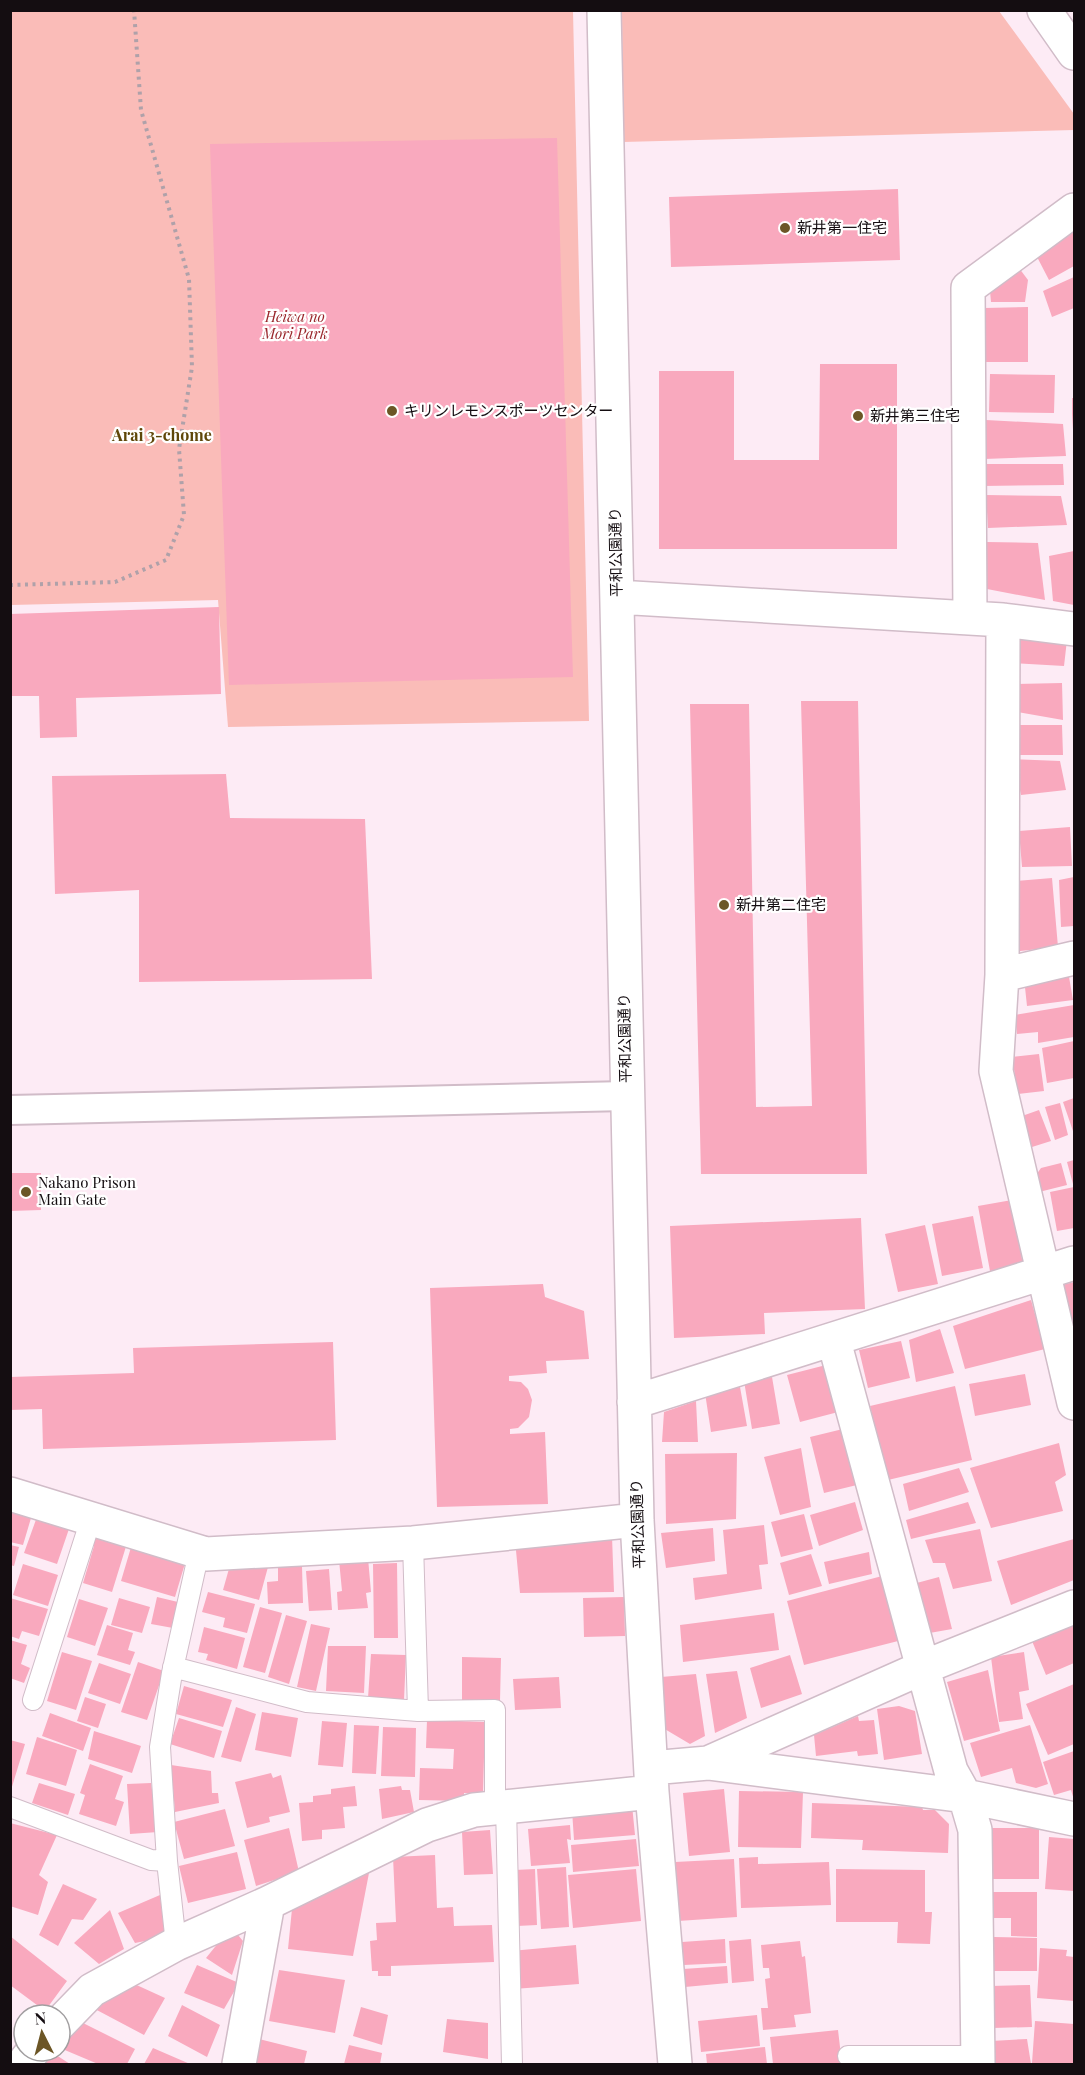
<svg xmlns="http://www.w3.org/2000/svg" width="1085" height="2075" viewBox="0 0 1085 2075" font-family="'Playfair Display','Noto Sans JP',serif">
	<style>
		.green { fill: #fabcb8 }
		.building { fill: #f9a9be }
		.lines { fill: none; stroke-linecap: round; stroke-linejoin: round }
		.service-casing { stroke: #d1bcc8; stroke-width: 22 }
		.pedestrian-casing { stroke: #d1bcc8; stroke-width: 32 }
		.minor-casing { stroke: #d1bcc8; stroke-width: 36 }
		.tertiary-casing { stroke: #d1bcc8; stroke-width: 36 }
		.path { stroke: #afa1a9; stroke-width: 4; stroke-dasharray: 3 4.5; stroke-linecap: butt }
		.service { stroke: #fff; stroke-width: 20 }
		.pedestrian { stroke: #fff; stroke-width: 28 }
		.minor { stroke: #fff; stroke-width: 33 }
		.tertiary { stroke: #fff; stroke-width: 33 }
		.poi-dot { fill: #6c5626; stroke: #fff; stroke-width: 2 }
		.labels { text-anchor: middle; stroke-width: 4.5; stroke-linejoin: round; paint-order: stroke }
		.poi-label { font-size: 15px; fill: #140d11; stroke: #fff; text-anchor: start }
		.park-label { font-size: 15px; font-style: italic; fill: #9a272c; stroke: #fff }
		.street-label { font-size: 15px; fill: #140d11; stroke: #fff }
		.neighbourhood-label { font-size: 16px; font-weight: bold; fill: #5f4709; stroke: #fff }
	</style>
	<rect width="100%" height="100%" fill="#fdebf5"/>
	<path class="green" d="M10 11H573L589 721 228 727 218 600 11 605Z
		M622 11H999L1074 114V130L623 142Z"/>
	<path class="building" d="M557 138 573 677 229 685 210 144Z
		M898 189 900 260 671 267 669 197Z
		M1074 226V266L1049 280 1035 253Z
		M1016 264 1028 280 1025 302H991L990 291Z
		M1074 277V308L1052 317 1043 291Z
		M1028 307V362H985L984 308Z
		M820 364H897V549H659V371H734V460H819Z
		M990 374 1055 375 1054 413 989 412Z
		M1072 398H1074L1072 430Z
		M986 420 1063 424 1066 456 984 459Z
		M985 464H1063L1064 485 982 486Z
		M986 495 1061 496 1067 525 988 528Z
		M987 542 1038 543 1045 600 987 589Z
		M1074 551V605L1053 601 1049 556Z
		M219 607 221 694 76 698 77 737 40 738 39 696H10V614Z
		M1014 636 1067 640 1064 666 1012 663Z
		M1062 683 1063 720 1012 711 1013 684Z
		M801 701H858L867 1174H701L690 704H749L756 1107 812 1106Z
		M1019 725H1062L1063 755H1019Z
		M1013 759 1060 761 1066 790 1021 795Z
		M226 774 230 818 365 819 372 979 139 982V890L55 894 52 776Z
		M1070 827 1072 866 1022 867 1019 831Z
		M1074 877V926L1061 927 1059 880Z
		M1052 878 1058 947 1020 951 1016 881Z
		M1068 971 1073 1000 1027 1006 1024 978Z
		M1074 1005V1037L1038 1043V1032L1017 1034 1015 1015Z
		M1074 1041V1078L1047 1083 1042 1048Z
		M1039 1054 1044 1091 1018 1094 1012 1057Z
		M1074 1098V1134L1063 1102Z
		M1060 1103 1068 1135 1055 1140 1045 1107Z
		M1039 1110 1051 1141 1032 1147 1022 1116Z
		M1074 1160V1183L1073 1184 1067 1162Z
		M1061 1163 1067 1185 1039 1192 1036 1175 1041 1168Z
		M10 1173H41V1210L10 1211Z
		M1074 1187V1228L1057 1231 1050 1192Z
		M1012 1200 1023 1265 990 1271 978 1206Z
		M973 1216 983 1268 942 1276 932 1224Z
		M861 1218 865 1309 764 1313 765 1334 674 1338 670 1226Z
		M925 1225 938 1284 898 1292 885 1234Z
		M1074 1282V1322L1067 1323 1058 1286Z
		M543 1284 545 1297 584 1311 589 1359 546 1361 547 1373 509 1376V1381L521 1382 528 1389 532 1400 529 1417 518 1428 510 1429V1434L545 1432 548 1504 437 1507 430 1288Z
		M1031 1300 1045 1349 965 1369 953 1326Z
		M940 1329 954 1373 916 1382 909 1340Z
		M901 1341 910 1378 868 1388 859 1350Z
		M333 1342 336 1440 43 1449 42 1409 10 1410V1377L134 1373 133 1348Z
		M830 1364 842 1411 800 1422 787 1375Z
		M1025 1374 1031 1405 975 1416 969 1384Z
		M772 1377 780 1424 752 1429 744 1381Z
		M955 1386 972 1460 888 1480 870 1406Z
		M740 1387 747 1426 711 1432 705 1393Z
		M696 1401 698 1442H662L664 1412Z
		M847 1428 861 1484 824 1493 810 1437Z
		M1059 1443 1066 1475 1055 1482 1063 1511 991 1528 970 1468Z
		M801 1448 811 1507 780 1515 764 1457Z
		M737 1453 736 1519 666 1524 665 1454Z
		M959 1468 969 1492 909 1511 903 1484Z
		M855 1502 863 1530 819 1546 810 1515Z
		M968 1502 976 1523 911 1539 906 1520Z
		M10 1505 34 1508 23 1545 10 1542Z
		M38 1514 70 1526 57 1564 24 1553Z
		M804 1514 813 1549 781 1557 771 1522Z
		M764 1525 768 1564 759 1565 762 1589 695 1600 693 1578 727 1574 723 1530Z
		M713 1528 715 1561 666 1568 661 1533Z
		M980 1529 992 1581 953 1589 945 1563H933L925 1540Z
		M95 1530 128 1540 112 1592 83 1583 94 1546 91 1545Z
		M612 1536 614 1592 520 1593 515 1540Z
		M1074 1539V1580L1011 1605 997 1561Z
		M132 1544 186 1560 175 1597 121 1581Z
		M10 1545 19 1547 14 1566 10 1565Z
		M869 1552 872 1574 829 1584 824 1562Z
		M811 1554 822 1586 789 1595 780 1563Z
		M232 1558 268 1567 259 1600 223 1590Z
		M368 1558 371 1592 366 1593 368 1608 338 1610 337 1592 342 1591 339 1560Z
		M397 1563 398 1638H374L373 1564Z
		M23 1564 58 1575 48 1606 13 1595Z
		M302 1566 303 1603 268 1604 267 1582 278 1581V1567Z
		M329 1569 332 1610 309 1611 306 1571Z
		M886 1575 902 1640 804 1665 787 1601Z
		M939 1577 952 1629 924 1634 913 1584Z
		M208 1592 255 1604 247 1633 223 1627 225 1618 202 1612Z
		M157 1597 178 1602 173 1628 151 1624Z
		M624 1597 625 1636 584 1637 583 1598Z
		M10 1598 48 1609 39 1636 22 1631 19 1639 10 1636Z
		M119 1598 150 1607 142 1633 111 1625Z
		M79 1599 108 1608 95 1646 67 1637Z
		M260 1607 282 1613 265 1673 243 1667Z
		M774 1613 779 1650 683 1662 680 1625Z
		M286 1615 307 1621 289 1684 268 1677Z
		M311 1624 330 1628 316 1691 297 1687Z
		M1074 1624V1663L1046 1675 1032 1641Z
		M107 1625 133 1633 128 1650 135 1652 130 1665 97 1655Z
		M204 1627 245 1638 237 1669 206 1660 208 1654 198 1652Z
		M10 1640 27 1645 21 1664 30 1668 24 1683 10 1678Z
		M328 1646H366L364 1693 326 1691Z
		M62 1652 92 1661 76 1710 47 1701Z
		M1024 1652 1029 1690 1019 1692 1023 1719 999 1722 991 1657Z
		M371 1654 406 1655 404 1700 368 1698Z
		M790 1655 802 1694 761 1708 750 1668Z
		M462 1657 501 1658 500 1701H462Z
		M138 1662 164 1671 147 1720 121 1712Z
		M99 1663 131 1674 120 1704 88 1693Z
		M988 1670 1000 1731 964 1741 947 1682Z
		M737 1671 747 1718 715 1733 706 1674Z
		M696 1674 705 1736 690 1744 663 1728 661 1677Z
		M559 1677 561 1708 515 1710 513 1679Z
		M1074 1684V1744L1048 1755 1026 1704Z
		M184 1686 232 1700 223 1727 176 1714Z
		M85 1697 106 1704 98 1728 77 1721Z
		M899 1706 915 1711 922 1754 884 1760 877 1709Z
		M236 1707 256 1714 241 1762 221 1757Z
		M262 1712 298 1718 291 1757 255 1750Z
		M50 1713 91 1728 83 1751 42 1736Z
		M858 1716 859 1721 874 1720 878 1754 858 1756 857 1751 816 1756 814 1735Z
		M179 1718 222 1731 214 1758 170 1744Z
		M427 1720 485 1722 483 1793H464V1801L419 1800 420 1768 453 1769 454 1749 426 1748Z
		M322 1721 347 1723 343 1767 318 1765Z
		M354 1725 379 1726 376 1774 352 1773Z
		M1030 1725 1048 1784 1036 1788 1016 1783 1012 1768 981 1777 970 1743Z
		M383 1727 416 1728 415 1777 381 1776Z
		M94 1731 141 1746 132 1773 88 1759Z
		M37 1737 77 1750 66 1786 26 1774Z
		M10 1740 25 1744 11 1790H10Z
		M1074 1751V1800L1071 1790 1054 1795 1043 1762Z
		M90 1764 123 1776 115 1799 124 1802 116 1826 79 1814 85 1795 80 1793Z
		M171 1765 211 1771 212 1793H218L219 1803 175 1812Z
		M271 1773 273 1778 281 1775 290 1812 269 1817 270 1822 247 1828 235 1782Z
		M39 1783 75 1794 68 1815 32 1803Z
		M151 1783 158 1832 130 1834 127 1784Z
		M355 1786 357 1806 343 1807 345 1828 322 1830V1839L302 1841 299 1803 313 1802V1796L331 1794V1789Z
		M401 1786 402 1790H410L414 1812 382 1819 379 1789Z
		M724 1789 730 1852 689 1856 683 1793Z
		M739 1791 803 1792 801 1848 738 1847Z
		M812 1803 922 1807 923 1810H935L949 1824 948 1853 862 1850 863 1840 811 1838Z
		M632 1805 635 1835 574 1840 572 1810Z
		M225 1809 235 1846 184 1859 174 1822Z
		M10 1823 57 1835 39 1875 48 1882 38 1915 10 1906Z
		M570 1825 571 1840 567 1839 570 1863 531 1866 528 1829Z
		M289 1828 299 1872 256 1886 244 1840Z
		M988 1828H1039V1879H987Z
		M490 1830 493 1874 464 1875 462 1832Z
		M1049 1837 1074 1839V1891L1045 1889Z
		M636 1839 639 1866 573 1872 571 1845Z
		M237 1852 246 1889 188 1903 179 1866Z
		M435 1855 437 1908 453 1907 454 1926 492 1925 494 1962 391 1966V1976H378V1971H372L370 1941 377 1940 376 1923 396 1922 393 1857Z
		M758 1857V1864L829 1862 831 1905 741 1908 739 1858Z
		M734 1859 737 1917 678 1921 675 1862Z
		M566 1867 569 1927 541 1929 537 1869Z
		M535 1869 537 1925 517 1926 515 1870Z
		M636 1869 641 1921 573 1928 568 1875Z
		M836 1869 925 1870V1912H932L930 1944 897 1943 898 1922H836Z
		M369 1873 353 1956 288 1949 292 1909Z
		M63 1884 97 1899 83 1920 72 1919 58 1946 39 1935Z
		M992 1892H1037V1937L1011 1936V1918H992Z
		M160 1895 165 1937 135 1943 118 1913Z
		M110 1910 124 1949 99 1964 74 1943Z
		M238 1935 243 1941 232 1975 206 1958 219 1942Z
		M10 1936 67 1981 45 2011 10 1985Z
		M994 1937 1037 1938V1971H994Z
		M725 1939 726 1963 684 1965 682 1942Z
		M751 1939 754 1981 732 1983 729 1941Z
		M800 1941 802 1957 805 1956 811 2013 794 2015 796 2027 763 2030 761 2008H768L765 1979 770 1978 769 1968H763L761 1945Z
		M576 1945 579 1984 514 1989 511 1951Z
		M1040 1948 1067 1950 1066 1956 1074 1957V2001L1037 1998Z
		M197 1965 239 1983 224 2009 184 1993Z
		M727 1966 728 1983 685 1987 683 1969Z
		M279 1970 345 1980 335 2033 269 2021Z
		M130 1982 165 1998 144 2035 93 2008Z
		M1030 1985 1032 2027 992 2028 991 1986Z
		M182 2005 220 2025 207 2057 168 2036Z
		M361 2007 388 2015 382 2045 353 2036Z
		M757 2015 760 2046 701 2052 698 2021Z
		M447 2019 488 2023V2059L443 2052Z
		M77 2020 135 2049 127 2064H98L60 2048V2039Z
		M1035 2021 1074 2024V2064L1032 2063Z
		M838 2030 842 2064H773L770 2037Z
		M255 2038 307 2051 304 2064H251Z
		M1027 2039 1031 2064H992L991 2041Z
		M349 2045 382 2053 380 2064H344Z
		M765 2047 767 2064H707L706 2054Z
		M153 2048 190 2064H144Z
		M45 2051H50L70 2064H35Z"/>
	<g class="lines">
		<defs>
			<path id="service" d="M413 1543 418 1711 495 1710V1807
				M173 1667 307 1702 418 1711
				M33 1700 91 1519
				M506 1806 512 2064
				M10 1807 151 1860 167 1861
				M176 1944 167 1861 160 1747 172 1673 199 1552
				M848 2056H978"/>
			<path id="pedestrian" d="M10 1110 626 1096"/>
			<path id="minor" d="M604 10 637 1520 652 1792 675 2064
				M617 597 1003 620 1074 629
				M970 618 968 288 1074 210
				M1003 620 1002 975 996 1071 1074 1403
				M1002 975 1074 958
				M834 1341 951 1771 965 1796 975 1830 978 2064
				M634 1402 1074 1263
				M10 1494 206 1554 413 1543 637 1520
				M708 1763 924 1667 1074 1607
				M651 1768 708 1763 965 1796 1074 1819
				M60 2023 92 1990 176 1944 268 1903 427 1825 474 1810 652 1792
				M23 2064 33 2051
				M239 2064 268 1903"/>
			<path id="tertiary" d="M1044 10 1074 53"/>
		</defs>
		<use href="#service" class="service-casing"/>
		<use href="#pedestrian" class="pedestrian-casing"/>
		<use href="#minor" class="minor-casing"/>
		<use href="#tertiary" class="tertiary-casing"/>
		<path class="path" d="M10 585 115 582 166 560 184 515 179 449 192 367 189 279 141 110 134 10"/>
		<use href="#service" class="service"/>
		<use href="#pedestrian" class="pedestrian"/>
		<use href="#minor" class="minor"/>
		<use href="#tertiary" class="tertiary"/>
	</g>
	<g class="poi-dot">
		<circle cx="785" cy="228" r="6"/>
		<circle cx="392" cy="411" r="6"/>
		<circle cx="858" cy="416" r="6"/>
		<circle cx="724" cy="905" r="6"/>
		<circle cx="26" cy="1192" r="6"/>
	</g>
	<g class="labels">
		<g class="poi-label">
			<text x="797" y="233">新井第一住宅</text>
			<text x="404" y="416">キリンレモンスポーツセンター</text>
			<text x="870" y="421">新井第三住宅</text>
			<text x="736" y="910">新井第二住宅</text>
			<text x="38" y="1188">Nakano Prison<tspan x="38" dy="17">Main Gate</tspan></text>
		</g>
		<g class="park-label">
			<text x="295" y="322">Heiwa no<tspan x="295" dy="17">Mori Park</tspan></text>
		</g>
		<g class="street-label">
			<text transform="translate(616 552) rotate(-91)" y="5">平和公園通り</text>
			<text transform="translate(625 1038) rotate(-91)" y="5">平和公園通り</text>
			<text transform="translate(638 1524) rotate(-92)" y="5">平和公園通り</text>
		</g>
		<g class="neighbourhood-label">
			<text x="162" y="441">Arai 3-chome</text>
		</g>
	</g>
	<rect width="1085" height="2075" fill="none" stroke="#140d11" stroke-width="24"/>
	<g transform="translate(42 2033) rotate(354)"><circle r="28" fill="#ffffff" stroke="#a19ea0" stroke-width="1.5"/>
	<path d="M0-4.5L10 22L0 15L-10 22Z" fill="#6c5626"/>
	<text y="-9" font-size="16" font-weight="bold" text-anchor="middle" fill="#140d11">N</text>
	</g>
</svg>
